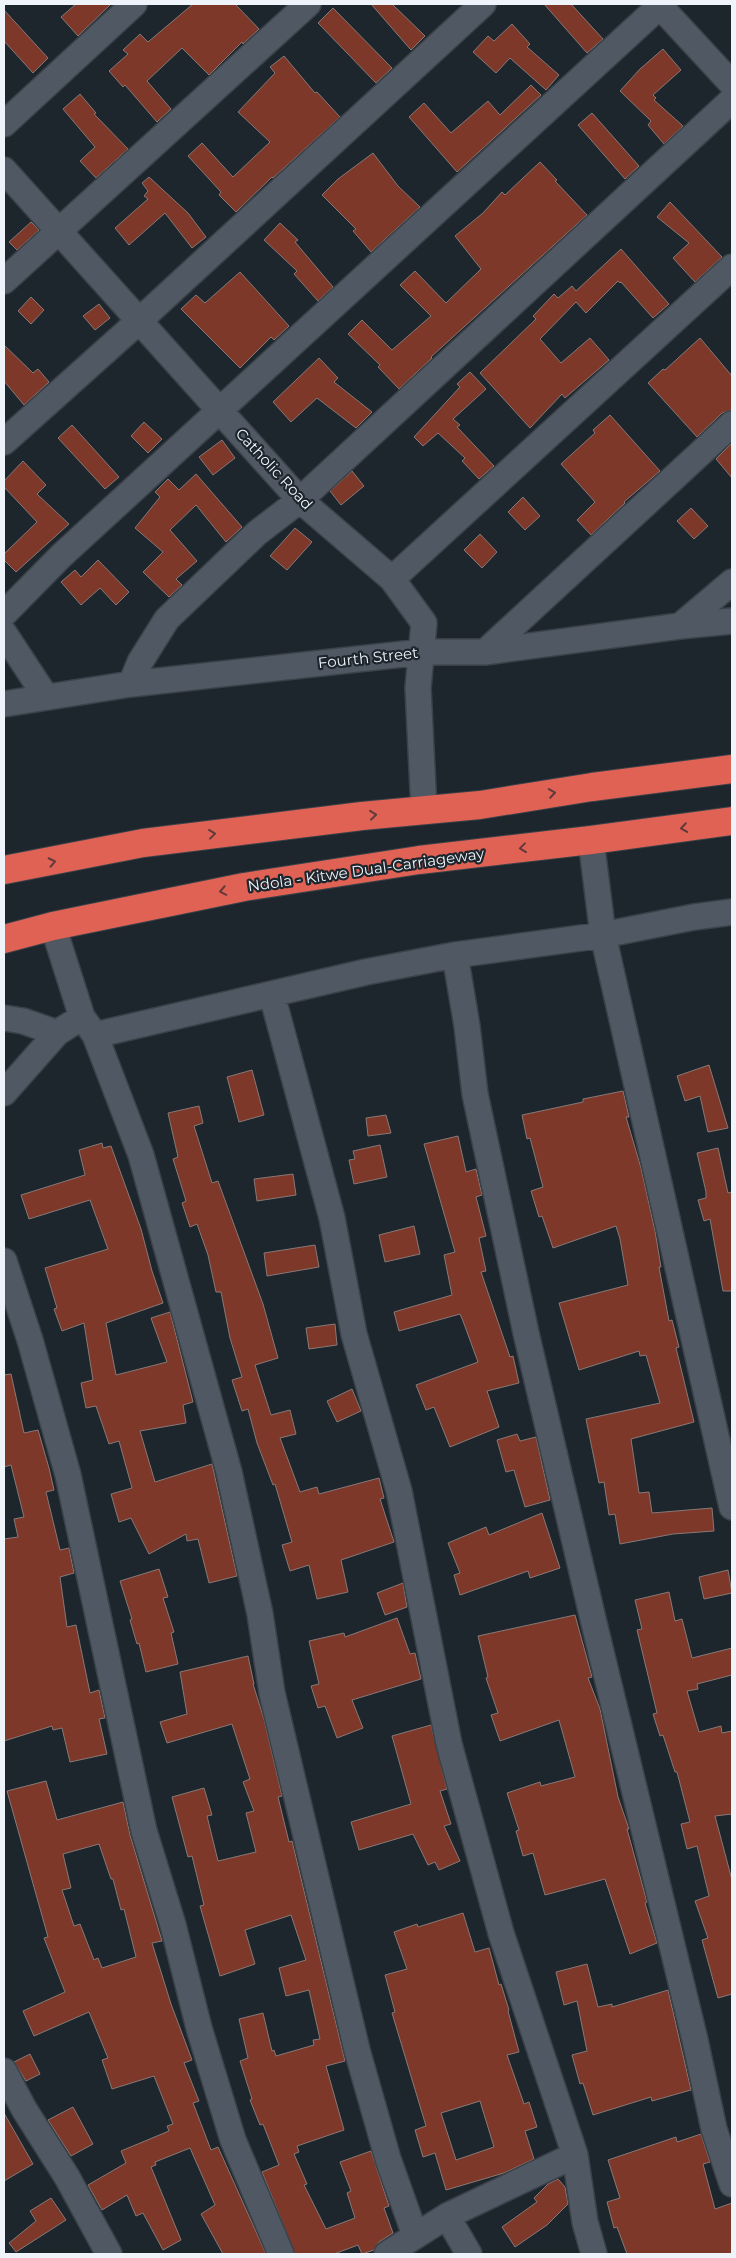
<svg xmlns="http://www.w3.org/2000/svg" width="736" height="2258" viewBox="0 0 736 2258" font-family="Montserrat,sans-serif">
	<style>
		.building { fill: #7d382a; stroke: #887976; fill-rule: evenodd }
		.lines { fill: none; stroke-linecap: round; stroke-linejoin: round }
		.street-casing { stroke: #3a4148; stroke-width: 28 }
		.highway-casing { stroke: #3a4148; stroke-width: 30 }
		.street { stroke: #505963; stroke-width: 25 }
		.highway { stroke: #df6254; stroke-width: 28 }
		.oneway { stroke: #613a3b }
		.labels { text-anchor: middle; stroke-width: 4.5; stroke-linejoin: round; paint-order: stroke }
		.street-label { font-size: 15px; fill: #eef4f9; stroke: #1d252d }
	</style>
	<rect width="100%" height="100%" fill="#1d252d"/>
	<path class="building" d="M76 4H111L78 36 61 17Z
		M193 4H235L259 29 243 44 242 42 209 75 182 48 147 81 171 109 157 122 125 85 123 87 109 71 128 54 123 50 140 34 148 42Z
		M371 4H392L425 36 411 50Z
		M544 4H571L603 39 587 53Z
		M333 8 392 68 376 83 318 23Z
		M4 10 48 58 33 73 4 41Z
		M512 24 530 44 527 47 559 75 546 90 510 58 496 73 473 52 488 36 494 41Z
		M663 49 681 70 653 95 656 98 654 100 683 126 664 144 648 125 651 121 620 91 640 69Z
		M284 56 315 93 317 92 340 117 273 178 272 177 236 212 219 195 221 192 188 156 202 143 233 177 270 142 238 112 275 73 270 67Z
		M531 85 541 95 457 172 409 117 424 103 451 133 488 101 500 115Z
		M80 94 96 113 94 114 128 149 96 178 80 161 95 147 63 109Z
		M592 113 639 166 625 179 578 125Z
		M373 153 398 186 420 207 371 252 353 231 356 229 322 195 338 179Z
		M540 162 557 180 555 181 587 215 431 357 432 358 399 389 378 367 380 365 348 334 362 320 392 350 431 316 400 285 415 271 446 303 481 269 455 236 483 213 502 192 505 195Z
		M149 177 188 213 206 237 192 248 165 213 129 245 115 228 148 199 144 196 148 191 142 183Z
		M670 202 722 257 695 282 673 258 689 243 657 217Z
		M31 222 39 230 17 250 9 242Z
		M280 223 298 240 295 242 333 287 318 301 294 274 297 271 264 240Z
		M621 249 669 304 653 318 621 282 620 283 618 281 586 313 576 302 540 339 561 363 590 338 609 360 565 398 562 394 530 428 480 373 536 319 533 316 554 294 558 298 572 286 576 291Z
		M240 272 289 326 274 340 271 337 240 368 181 309 196 295 205 303Z
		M31 297 44 310 31 324 18 311Z
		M99 304 110 318 95 330 83 316Z
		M700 338 732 376V410L722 413 697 437 648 383 663 369 665 370Z
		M4 345 33 373 38 369 49 382 24 405 4 381Z
		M319 358 338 378 334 382 372 412 356 428 317 398 291 422 273 402Z
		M470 372 486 389 453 419 460 425 457 427 494 466 479 479 462 461 465 458 438 433 423 446 414 437 460 387 457 384Z
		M610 415 660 471 624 502 625 503 591 535 577 520 595 502 561 464 595 433 593 430Z
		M144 422 162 439 148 453 131 436Z
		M72 425 119 477 105 489 58 438Z
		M222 440 235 458 213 475 199 457Z
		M732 443V478L716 459Z
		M23 461 46 485 37 494 69 524 16 572 4 560V554L37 522 4 487V481Z
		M352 471 364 486 341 505 330 491Z
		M196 474 242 527 226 542 196 505 170 530 197 561 176 579 182 585 169 597 143 572 163 552 135 528 160 497 155 492 168 479 179 490Z
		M523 497 540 516 525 530 508 512Z
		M691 508 708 526 694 539 677 521Z
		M295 528 312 542 287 570 270 556Z
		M480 534 497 552 482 568 464 550Z
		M98 560 129 592 116 605 100 588 81 605 61 582 75 570 81 577Z
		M709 1065 728 1128 708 1132 700 1096 685 1101 677 1076Z
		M252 1070 264 1115 239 1122 227 1077Z
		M623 1091 629 1117H626L641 1168 655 1231 661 1267H659L669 1321 672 1320 679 1347 676 1348 694 1422 631 1439 639 1493 649 1492 652 1513 712 1508 714 1531 673 1534 620 1544 615 1514 609 1515 604 1482 599 1483 586 1419 660 1403 646 1355 640 1356 639 1351 579 1370 559 1303 628 1285 620 1239 616 1226 553 1248 542 1216 539 1217 531 1191 543 1187 530 1138 527 1139 522 1115 583 1102V1099Z
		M199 1106 203 1123 194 1126 212 1183 218 1181 263 1304 278 1358 255 1365 271 1415 290 1410 296 1434 280 1438 300 1492 317 1487 319 1494 379 1478 384 1498 380 1499 394 1542 341 1560 348 1592 317 1599 309 1565 290 1571 282 1545 292 1542 275 1484 273 1485 257 1443 248 1409 242 1411 232 1380 242 1377 230 1338 221 1292H216L208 1255 197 1224 190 1227 182 1203 186 1201 173 1159 178 1157 168 1113Z
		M386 1115 391 1133 368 1136 366 1118Z
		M458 1136 466 1172 476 1169 482 1195 476 1197 486 1236 479 1238 486 1271 481 1272 510 1357 513 1356 519 1383 487 1391 499 1427 450 1447 434 1407 426 1410 416 1385 478 1362 463 1321 460 1314 399 1331 394 1312 452 1295 444 1255 455 1252 424 1144Z
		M102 1143 103 1148 111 1146 141 1229 152 1271 163 1303 106 1323 116 1375 167 1362 151 1318 170 1312 193 1402 183 1405 186 1423 140 1431 155 1482 212 1464 237 1576 209 1583 198 1539 187 1541 186 1534 149 1554 131 1518 119 1522 111 1494 132 1488 119 1441 109 1444 96 1406 86 1408 81 1383 93 1380 84 1323 62 1331 54 1309 57 1308 45 1268 108 1249 90 1200 29 1219 21 1195 85 1175 79 1150Z
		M380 1145 387 1177 354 1184 349 1160 355 1159 353 1151Z
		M718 1148 728 1193 732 1192V1291H723L710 1219 704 1221 698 1200 706 1198V1192L697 1153Z
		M293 1174 296 1195 257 1201 254 1179Z
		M414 1226 420 1254 385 1262 379 1235Z
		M315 1245 319 1267 267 1276 264 1253Z
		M335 1324 337 1345 309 1349 306 1328Z
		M11 1374 24 1433 38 1430 49 1468 54 1490 46 1492 60 1550 69 1548 74 1573 60 1577 67 1627 76 1625 90 1693 99 1690 105 1718 99 1719 107 1754 70 1762 62 1728 53 1730 52 1726 4 1741V1539L18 1537 14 1519 24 1517 11 1465 4 1467V1375Z
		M352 1389 361 1411 337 1422 327 1401Z
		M517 1434 520 1441 536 1437 550 1500 525 1507 514 1470 506 1472 497 1440Z
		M542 1513 560 1568 530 1578 528 1571 460 1595 454 1575 460 1573 448 1543 486 1527 489 1535Z
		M159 1569 168 1597 163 1598 174 1632 171 1633 178 1664 146 1672 139 1643 137 1644 130 1620 132 1619 120 1581Z
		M728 1570 732 1593 704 1599 699 1577Z
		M403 1583 407 1607 385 1615 377 1593Z
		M669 1592 675 1621 682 1619 692 1658 732 1648V1675L697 1684 698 1689 687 1691 699 1732 721 1726 722 1733 732 1731V1814L715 1816 732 1880V1994L718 1998 702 1940 708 1938 695 1901 709 1896 697 1846 687 1849 681 1824 690 1822 677 1772H675L663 1735 660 1736 653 1714 657 1713 637 1630 642 1629 635 1600Z
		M575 1615 592 1677 588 1678 600 1709 618 1797 629 1829H627L647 1902 645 1903 657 1943 630 1954 605 1879 545 1895 533 1853 523 1856 516 1831 519 1830 507 1793 540 1782 541 1786 575 1777 559 1720 500 1741 491 1715 498 1713 486 1678 488 1677 478 1636Z
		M397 1618 410 1654 415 1653 421 1679 352 1700 363 1728 337 1738 325 1706 318 1708 311 1686 319 1684 309 1641 344 1633 345 1637Z
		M248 1656 254 1684H253L264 1719 282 1796 278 1797 289 1842 292 1841 345 2061 326 2066 344 2130 297 2146 299 2152 294 2154 307 2184 304 2185 326 2229 355 2218 347 2193 351 2191 340 2162 371 2151 389 2206 384 2208 393 2233 379 2242 374 2250 362 2254 358 2245 334 2254H295L262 2172 279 2165 263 2124 260 2125 250 2100 252 2099 240 2061 248 2058 239 2019 263 2013 272 2051 274 2050 276 2056 314 2045 313 2040 320 2039 309 1990 286 1996 279 1968 306 1960 291 1915 245 1930 255 1964 220 1976 200 1906 204 1905 192 1856 188 1857 172 1797 204 1788 212 1815 207 1816 218 1861 256 1852 246 1813 254 1811 243 1782 250 1779 232 1724 167 1743 160 1722 187 1714 180 1672Z
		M431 1725 447 1789 440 1791 451 1824 444 1826 460 1861 439 1870 435 1862 428 1865 413 1834 359 1850 351 1822 411 1804 392 1736Z
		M46 1781 57 1820 123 1802 130 1835 162 1941 152 1943 171 2004 192 2060 184 2063 199 2101 193 2103 211 2150 218 2147 266 2254H223L201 2214 215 2205 190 2148 155 2162 156 2165 151 2167 181 2240 163 2250 143 2213 136 2216 127 2195 102 2210 88 2185 126 2163 121 2151 169 2131 167 2126 173 2124 154 2076 112 2089 102 2060 108 2058 89 2012 34 2036 23 2011 65 1992 44 1938 48 1937 7 1791ZM99 1844 111 1879H113L121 1910 124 1909 136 1957 102 1968 98 1958 94 1960 80 1924 74 1926 62 1890 71 1888 63 1854Z
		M463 1913 475 1952 489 1948 499 1985 501 1984 509 2010 508 2011 519 2052 507 2055 524 2104 529 2102 537 2127 525 2131 534 2159 504 2173 446 2190 435 2153 423 2157 415 2130 426 2126 392 2013 395 2012 385 1975 407 1969 394 1932 417 1924 418 1927ZM480 2101 494 2147 456 2160 441 2113Z
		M587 1964 598 2007 612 2004V2007L668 1990 691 2090 652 2101 651 2097 593 2115 583 2083 580 2084 572 2055 587 2051 577 2001 564 2005 556 1972Z
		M30 2054 40 2074 26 2081 14 2062Z
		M73 2107 93 2144 71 2156 48 2120Z
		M4 2113 33 2164 4 2181Z
		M701 2134 710 2162 703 2164 715 2209 732 2203V2254H627L617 2227 614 2228 607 2202 620 2198 608 2160 676 2137 677 2142Z
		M558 2179 565 2187 568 2204 547 2225 515 2247 502 2227 537 2202 534 2198 548 2184Z
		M51 2198 66 2220 16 2252 9 2243 36 2221 30 2211Z"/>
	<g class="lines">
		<defs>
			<path id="street" d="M658 4 732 84
				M4 124 134 4
				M4 170 300 500 392 579 424 623 418 688 424 810
				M4 281 308 4
				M4 442 139 321 483 4
				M392 579 732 267
				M4 614 61 556 662 4
				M680 626 732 582
				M4 633 46 697
				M485 652 732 424
				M131 684 140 662 167 619 257 533 300 500 732 100
				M4 704 131 684 422 652H485L680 626 732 621
				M591 840 603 935 732 1507
				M53 926 82 1017 95 1035 141 1155 229 1472 260 1614 272 1693 357 2050 388 2159 415 2235
				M455 955 467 1026 475 1094 526 1333 593 1619 695 2040 714 2129 732 2184
				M272 995 332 1218 354 1334 399 1491 449 1744 501 1933 575 2155 585 2222 594 2254
				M4 1018 23 1021 57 1033
				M95 1035 366 972 455 955 603 935 694 917 732 912
				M4 1093 57 1033 82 1017
				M4 1261 30 1340 68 1475 144 1831 173 1925 199 2028 233 2140 281 2254
				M4 2071 24 2109 67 2177 109 2254
				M447 2216 469 2254
				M387 2254 447 2216 575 2155"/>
			<path id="highway" d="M4 870 143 843 362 816 480 805 592 787 732 769
				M4 939 53 926 244 887 419 860 591 840 732 821"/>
		</defs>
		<use href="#street" class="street-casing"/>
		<use href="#highway" class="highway-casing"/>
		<use href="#street" class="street"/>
		<use href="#highway" class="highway"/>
	</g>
	<defs><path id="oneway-chevron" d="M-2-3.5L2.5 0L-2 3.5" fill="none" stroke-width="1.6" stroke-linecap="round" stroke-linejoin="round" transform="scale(1.25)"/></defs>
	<g class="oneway">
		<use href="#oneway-chevron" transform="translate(552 793) rotate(-9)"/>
		<use href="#oneway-chevron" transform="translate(373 815) rotate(-6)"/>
		<use href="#oneway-chevron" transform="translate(684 828) rotate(172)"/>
		<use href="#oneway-chevron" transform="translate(212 834) rotate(-7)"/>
		<use href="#oneway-chevron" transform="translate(523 848) rotate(173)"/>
		<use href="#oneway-chevron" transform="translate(52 862) rotate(-12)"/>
		<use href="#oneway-chevron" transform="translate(223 891) rotate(169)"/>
	</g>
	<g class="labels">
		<g class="street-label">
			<text transform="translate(274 469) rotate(47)" y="5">Catholic Road</text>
			<text transform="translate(368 658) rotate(-6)" y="5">Fourth Street</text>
			<text transform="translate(366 870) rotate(-8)" y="5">Ndola - Kitwe Dual-Carriageway</text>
		</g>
	</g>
	<rect width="736" height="2258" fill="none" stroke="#eef4f9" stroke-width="10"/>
</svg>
